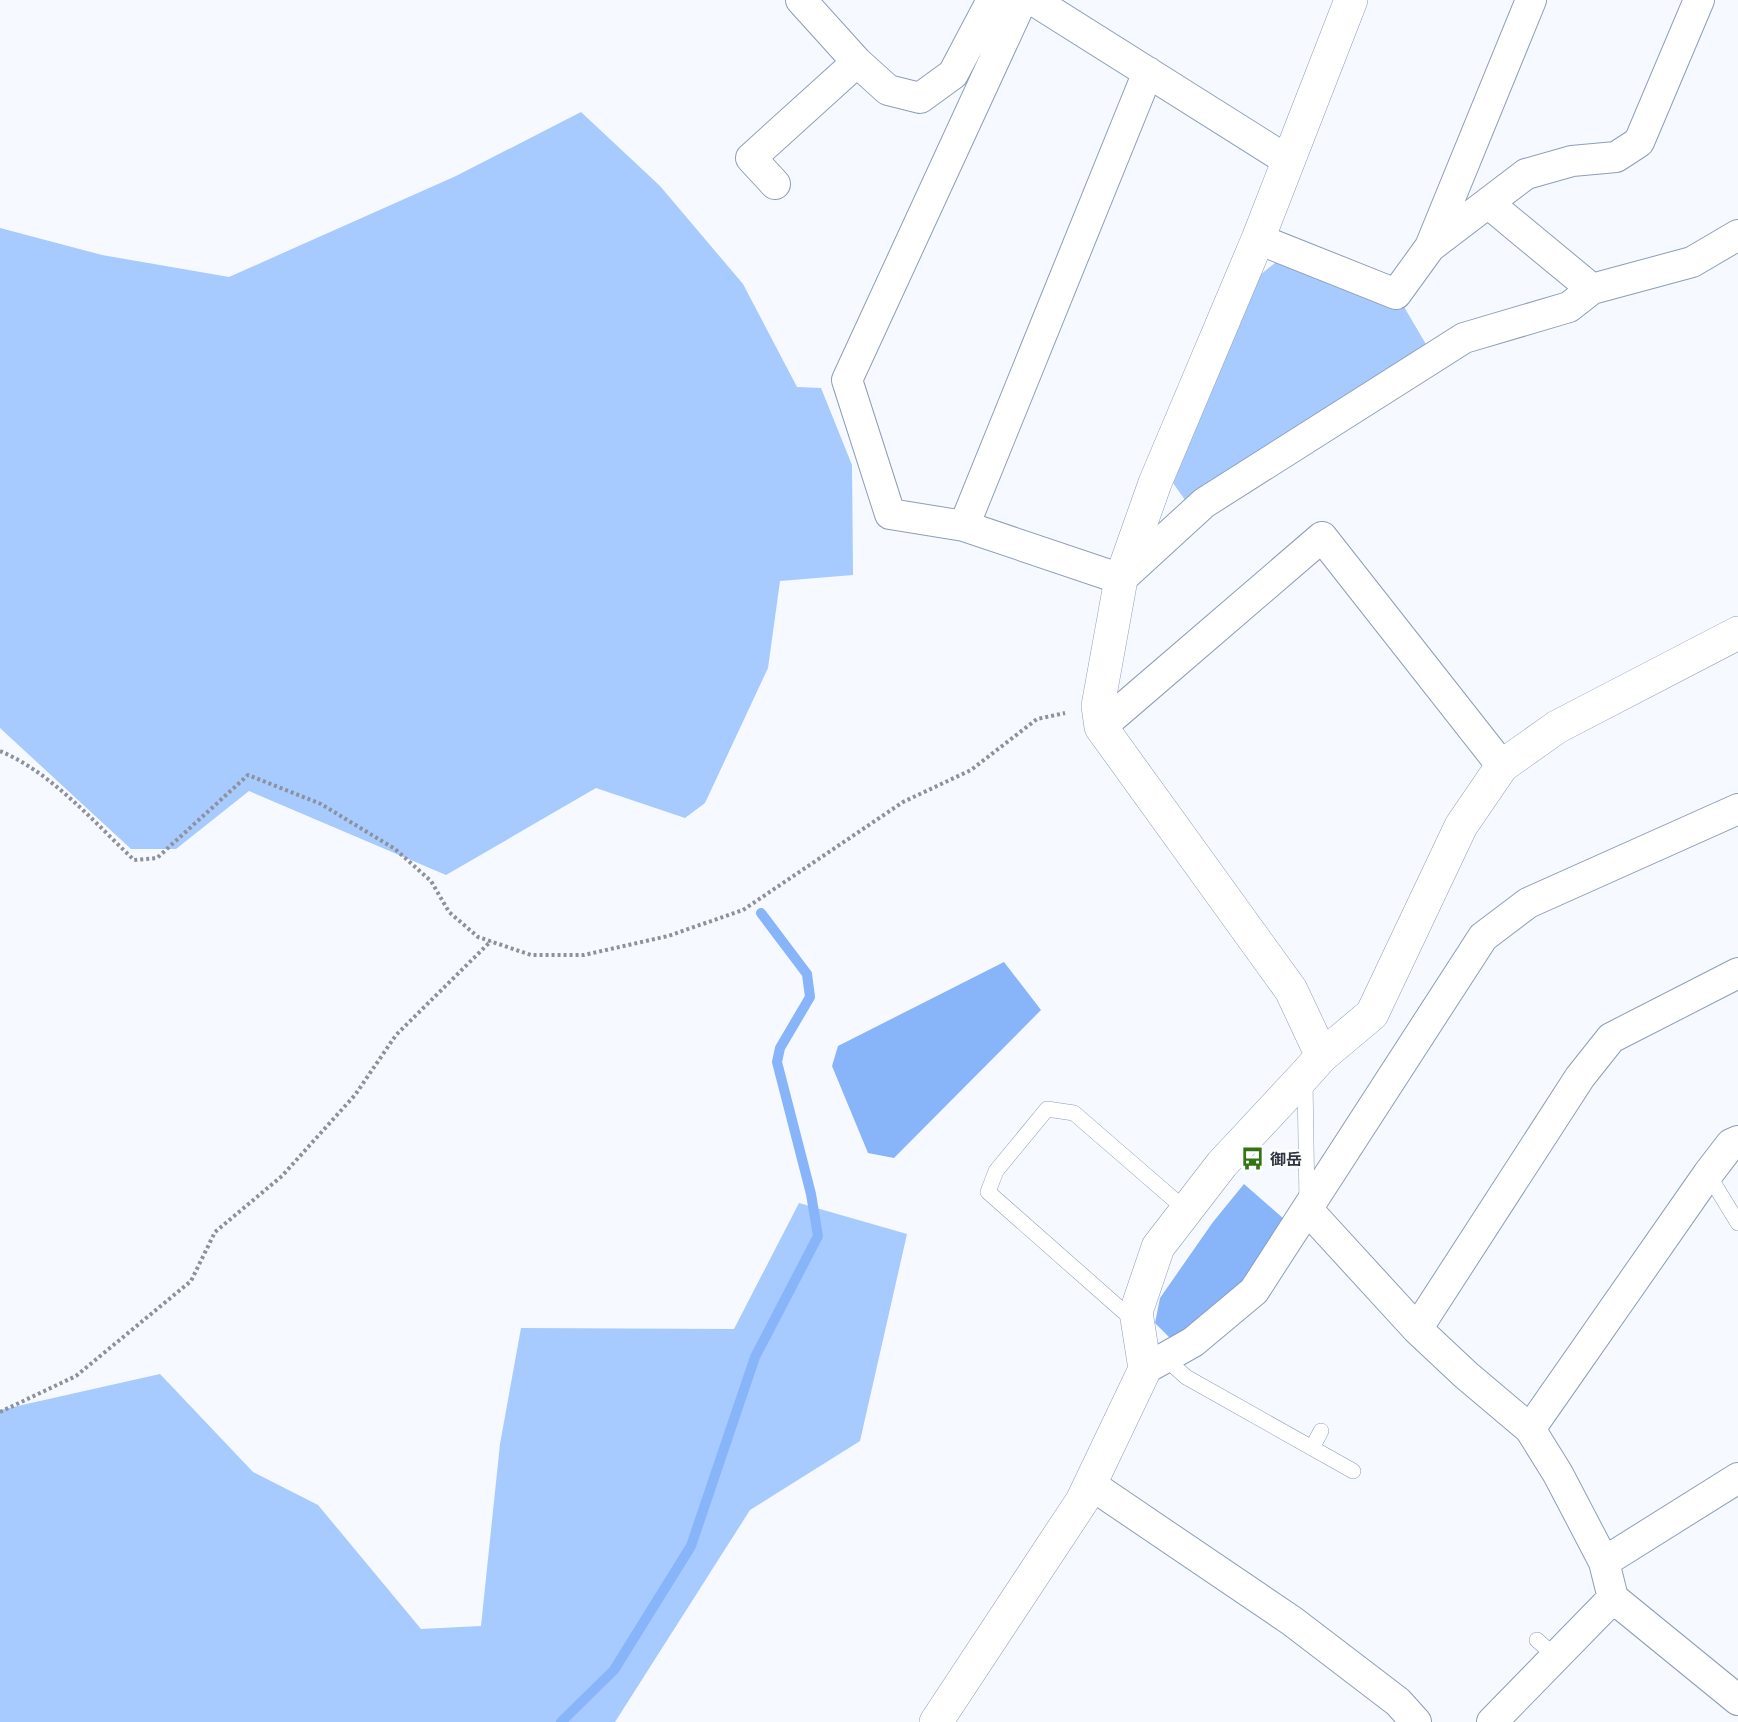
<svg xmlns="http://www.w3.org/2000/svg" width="1738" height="1722" viewBox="0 0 1738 1722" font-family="Literata,'Noto Sans JP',serif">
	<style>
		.green { fill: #a7caff }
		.water { fill: #88b4f9 }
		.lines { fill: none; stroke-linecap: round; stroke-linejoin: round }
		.stream { stroke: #88b4f9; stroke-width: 10 }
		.service-casing { stroke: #8d9eb7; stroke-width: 16 }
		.minor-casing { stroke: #8d9eb7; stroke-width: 32 }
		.tertiary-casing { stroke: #8d9eb7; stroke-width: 34 }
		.path { stroke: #8d929a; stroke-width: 4; stroke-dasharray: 3 3; stroke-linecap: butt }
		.service { stroke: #fff; stroke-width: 15 }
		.minor { stroke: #fff; stroke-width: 30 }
		.tertiary { stroke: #fff; stroke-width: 33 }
		.labels { text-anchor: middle; stroke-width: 5; stroke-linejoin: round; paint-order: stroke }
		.poi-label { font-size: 16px; font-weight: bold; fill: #2e353f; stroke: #fff; text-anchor: start }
	</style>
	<rect width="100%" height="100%" fill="#f6f9ff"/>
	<path class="green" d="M581 112 660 186 743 284 797 387 821 388 852 465 853 575 780 581 768 668 705 803 685 818 596 788 446 875 249 791 176 849H131L0 728V228L102 255 229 277 456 176Z
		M1281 258 1400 300 1427 346 1190 507 1173 483 1260 275Z
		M799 1203 907 1234 860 1441 750 1510 615 1722H0V1410L160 1374 253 1472 318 1505 421 1629 481 1626 500 1444 521 1328 734 1329Z"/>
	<path class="water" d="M1004 962 1041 1010 894 1158 868 1153 832 1066 838 1046Z
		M1244 1184 1284 1219 1246 1281 1181 1339 1169 1337 1155 1323 1160 1298 1213 1222Z"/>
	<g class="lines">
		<path class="stream" d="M561 1722 614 1670 691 1546 755 1357 818 1236 811 1194 777 1062 780 1048 810 997 807 974 761 913"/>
		<defs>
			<path id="service" d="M1305 1080 1307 1203
				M1708 1174 1738 1223
				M1137 1317 1124 1312 988 1192 996 1171 1047 1109 1074 1113 1186 1210
				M1165 1358 1186 1377 1353 1471
				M1312 1448 1321 1431
				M1537 1640 1557 1658"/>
			<path id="minor" d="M801 0 857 62 888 90 920 98 953 74 992 0
				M1022 0 847 380 890 514 964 526 1121 579 1204 503 1464 338 1569 307 1592 289 1692 262 1738 235
				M1033 0 1287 160
				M775 184 751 158 857 62
				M1488 203 1592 289
				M1258 239 1396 294 1430 247 1526 174 1572 161 1616 157 1639 142 1699 0
				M1430 247 1531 0
				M964 526 1148 72
				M1101 727 1322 537 1502 766
				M1738 1141 1731 1144 1708 1174 1530 1429 1558 1474 1604 1562 1738 1478
				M1307 1209 1483 937 1528 903 1738 809
				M1417 1329 1466 1375 1530 1429
				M1145 1369 1193 1342 1254 1291 1307 1209 1417 1329 1580 1077 1611 1038 1738 973
				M1090 1484 1292 1621 1398 1702 1416 1722
				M1604 1562 1613 1598 1738 1700
				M1492 1722 1613 1598"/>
			<path id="tertiary" d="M1322 1056 1291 990 1101 727 1098 706 1121 579 1155 483 1258 239 1351 0
				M936 1722 1082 1501 1145 1369 1136 1312 1158 1247 1222 1164 1305 1075 1322 1056 1372 1014 1461 826 1502 766 1557 727 1738 633"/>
		</defs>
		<use href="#service" class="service-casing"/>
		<use href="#minor" class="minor-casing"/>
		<use href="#tertiary" class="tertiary-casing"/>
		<path class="path" d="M0 751C52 773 94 822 134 860L157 858 248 775 321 804 395 849 431 881 449 912 478 937 531 955H584L668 936 743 910 903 802 971 770 1037 719 1065 713
			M0 1412 76 1376 191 1281 215 1232 282 1176 355 1095 396 1035 491 941"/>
		<use href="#service" class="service"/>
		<use href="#minor" class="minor"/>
		<use href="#tertiary" class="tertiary"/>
	</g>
	<defs>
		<symbol id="bus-bare" viewBox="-9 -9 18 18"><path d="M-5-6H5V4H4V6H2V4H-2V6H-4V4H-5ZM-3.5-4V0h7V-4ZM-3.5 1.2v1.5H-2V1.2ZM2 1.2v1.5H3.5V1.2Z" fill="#337514" stroke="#fff" stroke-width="2.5" paint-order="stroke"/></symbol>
	</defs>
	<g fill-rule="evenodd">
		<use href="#bus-bare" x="1236" y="1142" width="33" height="33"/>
	</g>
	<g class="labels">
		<g class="poi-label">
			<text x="1270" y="1165">御岳</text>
		</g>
	</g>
</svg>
